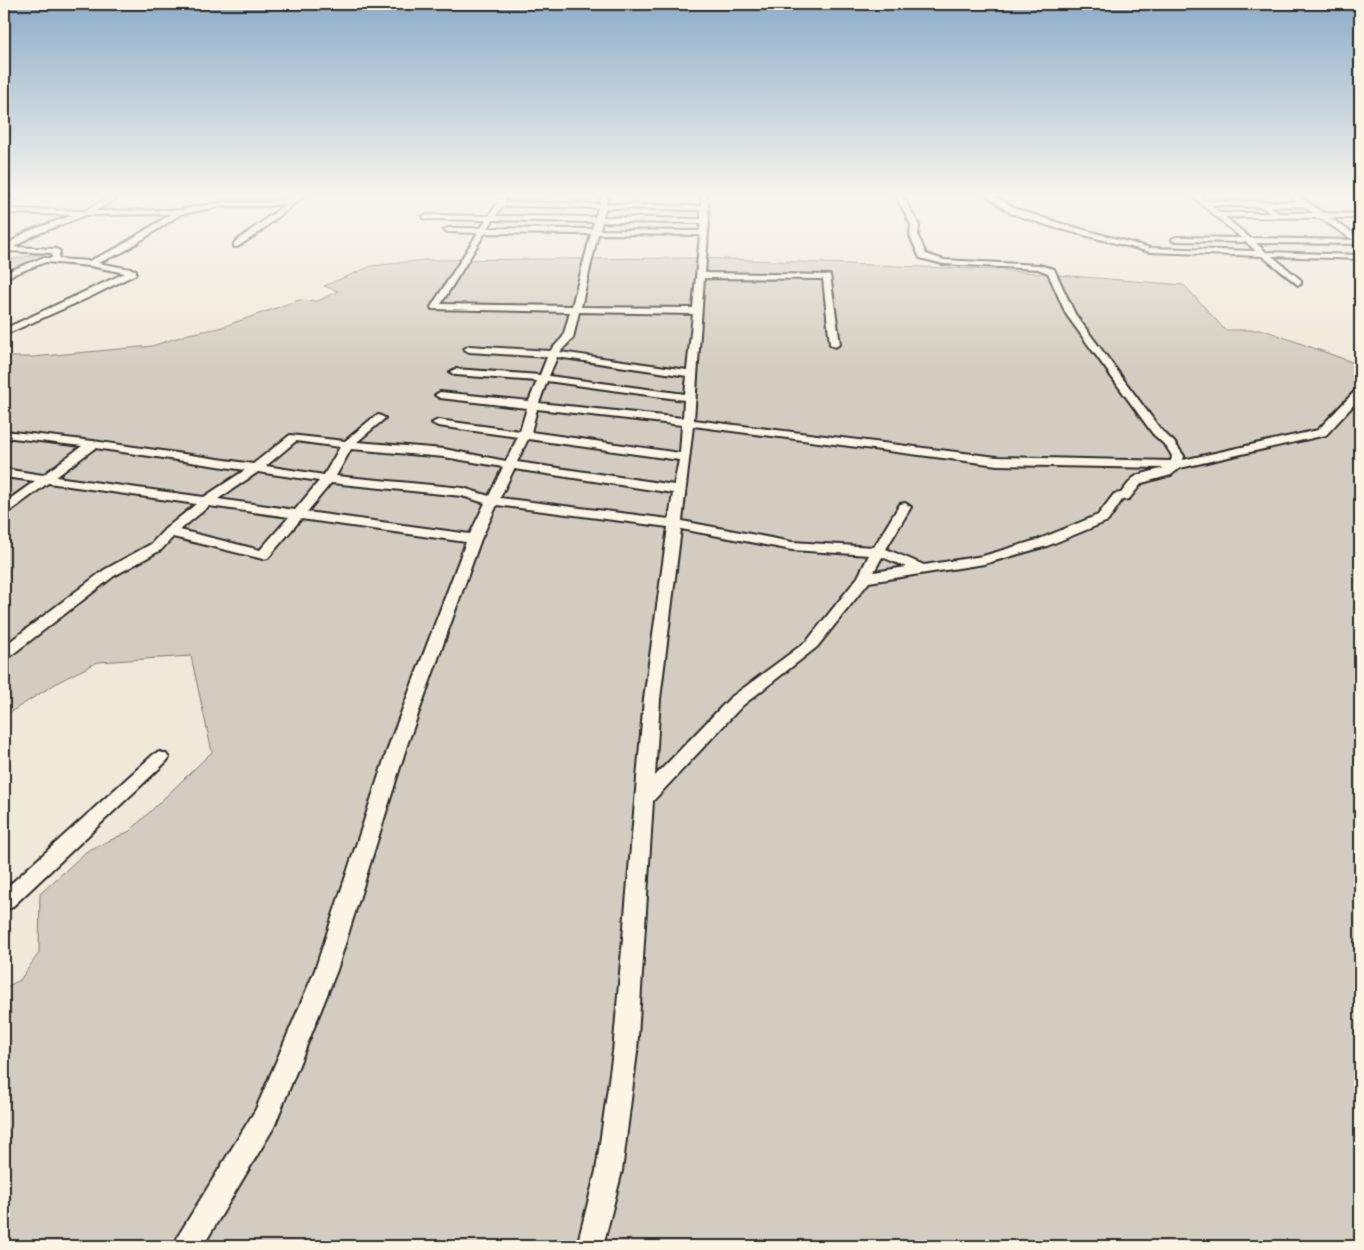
<svg xmlns="http://www.w3.org/2000/svg" width="1364" height="1250" viewBox="0 0 1364 1250" font-family="Kalam,sans-serif">
	<style>
		.green { fill: #d2cdc0; stroke: #7e7c76 }
		.lines { fill: none; stroke-linecap: round; stroke-linejoin: round }
		.minor-casing { stroke: #2b2b2b; stroke-width: 4 }
		.minor { fill: #fcf5e5; fill-rule: evenodd }
	</style>
	<rect width="100%" height="100%" fill="#efe9da"/>
	<filter id="ink" filterUnits="userSpaceOnUse"><feTurbulence type="fractalNoise" baseFrequency=".02" numOctaves="2"/><feDisplacementMap in="SourceGraphic" scale="10" xChannelSelector="R" yChannelSelector="G"/><feConvolveMatrix kernelMatrix="1 2 1 2 8 2 1 2 1" color-interpolation-filters="sRGB"/></filter>
	<g filter="url(#ink)">
		<path class="green" d="M38 254 46 256 4 273V261Z
			M700 258 996 270 1184 285 1225 330H1264L1360 365V1246H4V988L20 980 39 953 40 894 87 851 130 831 212 752 191 656 98 662 60 681 4 716V357H33L152 346 189 334 219 328 299 300 318 301 338 291 324 286 372 266 424 260Z"/>
		<g class="lines">
			<defs>
				<path id="minor" d="M17 194H25L4 206V201Z
					M116 194H124L95 211 180 210 223 202H268L293 198 299 194H306L257 234 237 247H234V243L287 203 268 206H223L181 214 123 252 98 263 136 270V274L90 297 4 335V329L125 273 90 266 46 262 4 278V273L42 258H52V253L6 251H4V247L26 232 73 215 4 213V209L84 211ZM171 214 117 248 89 261 58 259 60 251 56 249 14 247 32 236 86 215Z
					M503 194H509L504 202 599 204 602 194H608L606 204 701 206V194H707L709 221 705 273 830 275 840 344 835 347 830 344 823 279 704 278 694 420 997 457 1171 461 1172 456 1166 446 1153 434 1066 314 1048 273 1038 269 943 264 920 258 910 236 911 225 895 194H901L919 225 918 236 926 254 944 260 1039 265 1054 269 1075 314 1161 430 1174 442 1184 456 1183 460 1318 430 1356 390 1360 389V398L1326 435 1180 468 1171 475 1142 483 1129 499 1122 500 1108 521 1047 546 984 564 869 582 817 647 742 706 653 801 637 1052 622 1171 603 1246H577L596 1171 613 1052 644 699 668 527 497 505 481 539 407 745 337 970 274 1127 203 1246H175L178 1236 256 1109 315 970 389 745 466 542 301 519 268 558 263 559 173 537 161 550 114 576 9 657 4 658V646L104 570 151 544 165 529 196 504 48 483 9 512 4 513V503L35 481 4 477V469L43 475 82 446 4 437V431L93 441 253 464 290 435 345 441 375 416 379 415 385 418 383 420 357 442 444 449 506 461 518 437 438 426 432 423 438 420 520 431 527 408 440 398 435 395 440 392 529 401 537 381 455 375 450 372 455 369 540 375 547 357 469 352 464 349 469 346 550 351 563 337 570 312 432 309 431 307 478 233 448 232 444 230 448 228H481L486 220 426 219 422 217 426 215 489 216ZM502 206 598 208 595 217 496 216ZM605 208 701 210V219L603 217ZM493 220 594 222 592 229 488 228ZM602 222 701 223 700 231 600 230ZM485 233 591 234 572 306 441 304ZM598 234 700 235 693 308 581 307ZM579 312 693 314 687 370 560 352 573 338ZM557 357 687 376 685 394 549 376ZM547 381 684 400 683 418 539 403ZM537 409 682 425 680 453 531 432ZM693 426 997 465 1164 468 1138 475 1132 479 1121 493 1114 494 1098 515 1037 540 983 556 924 565 886 549 911 507 905 503 900 504 874 547 792 542 682 521ZM528 439 679 460 674 485 517 462ZM296 441 340 447 324 475 266 466ZM95 448 245 470 204 497 56 477ZM351 449 444 457 503 467 489 496 463 488 336 476ZM514 469 673 493 669 519 500 498ZM258 472 319 481 295 510 218 499ZM331 483 462 496 485 503 470 534 307 512ZM209 506 289 517 260 550 180 530ZM681 529 792 550 869 555 858 577 807 641 730 698 655 776 660 699ZM882 557 906 567 874 572Z
					M984 194H991L1016 209 1059 223 1150 248 1256 251 1246 242 1173 241 1172 239 1176 237 1241 238 1190 194H1197L1206 201 1297 202 1287 194H1294L1324 213 1360 214V218H1330L1360 238V244L1256 243 1266 252 1360 255V259L1272 256 1301 280V284L1298 285 1262 256 1150 252 1053 227 1010 213ZM1211 205 1262 207 1270 213H1220ZM1303 206 1314 213H1279L1271 207ZM1225 217 1320 218 1353 240 1250 238Z
					M160 752 166 754 169 758 166 762 11 908 4 910V890L154 754Z"/>
			</defs>
			<use href="#minor" class="minor-casing"/>
			<use href="#minor" class="minor"/>
		</g>
	</g>
	<linearGradient id="sky" x2="0" y2="1"><stop stop-color="#8dadc8"/><stop offset="0.53" stop-color="#f8f5ee"/><stop offset="1" stop-color="#f8f5ee" stop-opacity="0"/></linearGradient>
	<rect width="1364" height="369" fill="url(#sky)"/>
	<rect width="1364" height="1250" fill="none" stroke="#fcf5e5" stroke-width="20"/>
	<rect x="10" y="10" width="1344" height="1230" fill="none" stroke="#2b2b2b" stroke-width="2" filter="url(#ink)"/>
</svg>
